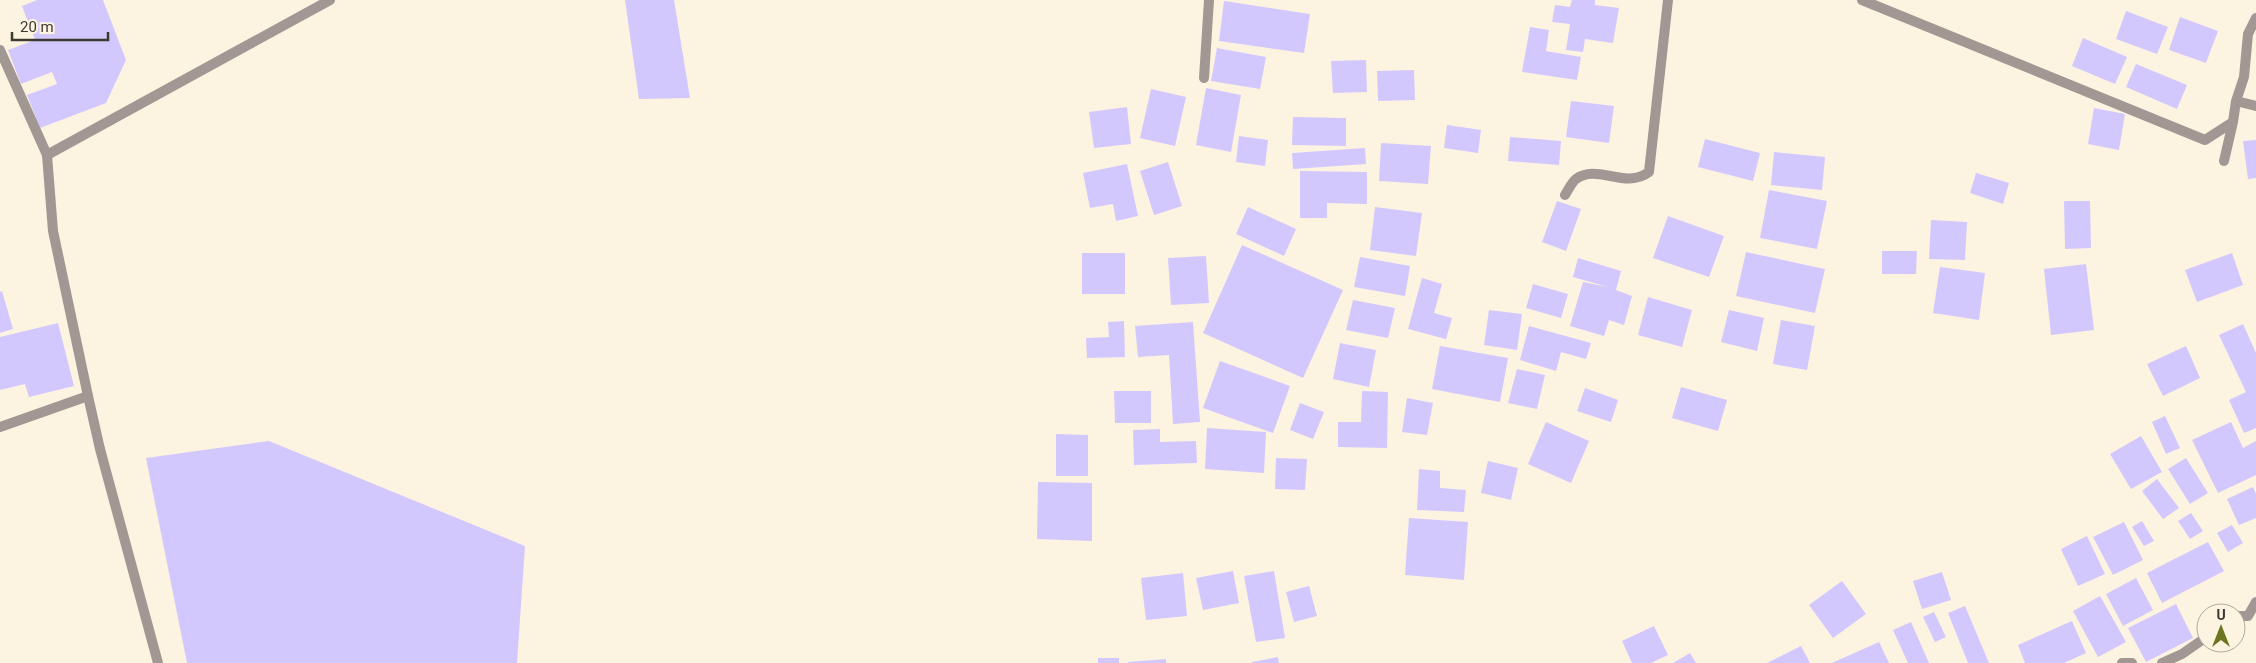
<svg xmlns="http://www.w3.org/2000/svg" width="2256" height="663" viewBox="0 0 2256 663" font-family="Roboto,sans-serif">
	<style>
		.building { fill: #d3c8fe }
		.lines { fill: none; stroke-linecap: round; stroke-linejoin: round }
		.minor { stroke: #a19894; stroke-width: 10 }
		.tertiary { stroke: #a19894; stroke-width: 10 }
	</style>
	<rect width="100%" height="100%" fill="#fdf3e1"/>
	<path class="building" d="M37 0H103L126 60 106 103 40 128 27 95 57 84 52 72 21 84 8 50 35 40 22 6Z
		M625 0H674L690 98 639 99Z
		M1572 0H1595V5L1619 8 1613 43 1585 39 1583 52 1566 50 1570 24 1552 22 1555 5 1570 7Z
		M1224 1 1310 14 1304 53 1219 41Z
		M2126 11 2168 27 2157 54 2116 39Z
		M2180 17 2218 31 2206 63 2169 50Z
		M1530 27 1549 30 1546 51 1581 57 1577 80 1522 72Z
		M2083 38 2127 57 2115 84 2072 66Z
		M1217 48 1266 57 1260 89 1211 81Z
		M1366 60 1367 92 1333 93 1331 61Z
		M2136 64 2187 85 2177 109 2126 87Z
		M1414 70 1415 100 1378 101 1377 71Z
		M1206 88 1241 95 1231 152 1196 145Z
		M1151 89 1186 97 1175 146 1140 138Z
		M1571 101 1614 106 1609 143 1566 137Z
		M1127 107 1131 144 1094 148 1089 112Z
		M2094 108 2125 114 2119 150 2088 144Z
		M1293 117 1346 118V146L1292 145Z
		M1447 125 1481 130 1478 153 1444 148Z
		M1239 136 1268 140 1265 166 1236 162Z
		M1510 137 1561 141 1559 165 1508 161Z
		M1705 139 1760 153 1753 181 1698 167Z
		M2256 140V178L2248 179 2243 141Z
		M1381 143 1431 146 1428 184 1379 181Z
		M1365 148 1366 164 1293 169 1292 153Z
		M1774 152 1825 157 1822 190 1771 185Z
		M1168 162 1182 206 1154 215 1140 171Z
		M1127 164 1138 216 1116 221 1113 204 1090 208 1083 173Z
		M1300 171 1367 172V204L1327 203V218H1300Z
		M1976 173 2009 183 2003 204 1970 193Z
		M1769 190 1827 201 1817 249 1760 238Z
		M1557 201 1581 209 1566 251 1542 242Z
		M2064 201H2090L2091 248 2065 249Z
		M1248 207 1296 229 1284 256 1236 234Z
		M1375 207 1422 213 1416 256 1370 250Z
		M1668 216 1724 236 1709 277 1653 258Z
		M1931 220 1967 222 1965 260 1929 259Z
		M1242 245 1343 290 1303 378 1203 333Z
		M1882 251H1917L1916 274H1882Z
		M1746 252 1825 269 1815 313 1736 296Z
		M1082 253H1125V294H1082Z
		M2232 253 2243 285 2197 302 2185 270Z
		M1206 256 1209 303 1171 305 1168 258Z
		M1360 257 1410 266 1405 296 1354 287Z
		M1578 258 1621 271 1616 290 1632 296 1624 325 1609 320 1604 336 1570 326 1583 282 1608 287 1573 277Z
		M2086 264 2094 330 2051 335 2044 269Z
		M1940 267 1985 273 1979 320 1933 313Z
		M1422 278 1442 284 1434 313 1452 318 1446 339 1408 329Z
		M1533 284 1568 294 1561 318 1526 308Z
		M2 291 13 329 0 333V292Z
		M1648 297 1692 310 1682 347 1638 335Z
		M1353 300 1395 308 1388 338 1346 330Z
		M1489 310 1522 314 1517 350 1484 345Z
		M1729 310 1764 318 1757 351 1721 342Z
		M1781 320 1815 326 1807 370 1773 364Z
		M1124 321 1125 357 1087 358 1086 338 1109 337 1108 322Z
		M1193 322 1200 422 1173 424 1169 355 1138 357 1135 326Z
		M58 323 74 386 29 397 25 384 0 390V337Z
		M2243 324 2256 353V428L2244 433 2229 400 2246 392 2219 335Z
		M1529 326 1591 343 1586 359 1561 352 1556 371 1520 360Z
		M1340 343 1376 350 1369 387 1333 379Z
		M1440 346 1508 358 1500 402 1432 389Z
		M2186 346 2200 378 2163 396 2147 364Z
		M1220 361 1290 386 1273 433 1203 408Z
		M1517 369 1545 375 1537 409 1508 403Z
		M1681 387 1727 400 1718 431 1672 418Z
		M1585 388 1618 400 1611 422 1577 411Z
		M1114 391H1151V423H1115Z
		M1362 391 1388 392 1387 448 1338 447V422H1361Z
		M1407 398 1433 403 1427 435 1402 432Z
		M1300 403 1324 412 1313 439 1290 430Z
		M2165 416 2180 448 2166 454 2152 422Z
		M1546 422 1589 441 1571 483 1528 464Z
		M2231 422 2243 448 2256 441V475L2218 493 2192 440Z
		M1207 428 1266 432 1264 473 1205 469Z
		M1160 429V442L1196 441 1197 463 1134 465 1133 430Z
		M1056 434 1088 435V476H1056Z
		M2141 436 2162 472 2131 489 2110 454Z
		M269 441 525 546 517 663H187L146 458Z
		M1276 458 1307 459 1305 490 1275 489Z
		M2186 458 2208 493 2190 504 2168 469Z
		M1488 461 1518 468 1511 500 1481 493Z
		M1419 469 1440 471V488L1466 490 1464 512 1417 510Z
		M2157 479 2179 508 2163 519 2142 491Z
		M1038 482 1092 483V541L1037 539Z
		M2253 487 2256 494V518L2239 525 2227 499Z
		M2191 513 2203 531 2190 539 2178 521Z
		M1409 518 1468 522 1464 580 1405 575Z
		M2142 521 2154 541 2144 546 2132 527Z
		M2124 522 2143 560 2113 575 2093 537Z
		M2232 525 2243 543 2228 552 2217 533Z
		M2087 536 2105 574 2078 586 2061 549Z
		M2208 542 2224 571 2162 603 2147 573Z
		M1233 571 1239 603 1203 610 1196 578Z
		M1274 571 1285 638 1256 642 1244 576Z
		M1942 572 1951 600 1922 609 1913 581Z
		M1183 573 1187 616 1146 620 1141 578Z
		M2136 578 2153 610 2123 626 2106 594Z
		M1842 581 1866 614 1833 638 1809 605Z
		M1309 586 1317 616 1294 622 1286 592Z
		M2100 596 2126 642 2098 657 2073 611Z
		M2176 604 2193 638 2146 662 2128 628Z
		M1965 606 1989 663H1968L1948 613Z
		M1934 612 1946 637 1935 642 1923 617Z
		M2072 621 2086 653 2064 663H2025L2018 645Z
		M1911 622 1929 663H1908L1893 630Z
		M1654 626 1668 655 1651 663H1632L1622 641Z
		M1879 642 1889 663H1832Z
		M1801 646 1810 663H1767Z
		M1690 653 1696 663H1673Z
		M1278 657 1279 663H1252V662Z
		M1098 658H1119V663H1098Z
		M1166 659V663H1128V662Z"/>
	<g class="lines">
		<path class="minor" d="M1862 0 2205 140 2233 122 2224 161
			M1204 78 1209 0
			M2236 101 2244 77 2248 34 2256 18
			M2233 122 2236 101 2256 106
			M47 155 330 0
			M1565 195C1568 190 1572 182 1576 179 1597 163 1625 190 1649 172L1668 0
			M0 427 88 396
			M2236 616H2248L2256 602
			M2122 663H2132
			M2162 663 2182 654 2205 638 2206 634"/>
		<path class="tertiary" d="M0 50 47 155 53 231 88 396 100 449 158 663"/>
	</g>
	<g transform="translate(2221 628)"><circle r="24" fill="#fdf3e1" stroke="#b0a99b"/>
	<path d="M0-4L9 19L0 12L-9 19Z" fill="#6d761f"/>
	<text y="-8" font-size="14" font-weight="bold" text-anchor="middle" fill="#3d3932">U</text>
	</g>
	<path d="M12 32v8h96v-8" fill="none" stroke="#3d3932" stroke-width="2.5"/>
	<text x="20" y="32" font-size="15" fill="#3d3932" stroke="#fdf3e1" stroke-width="4" paint-order="stroke">20 m</text>
</svg>
